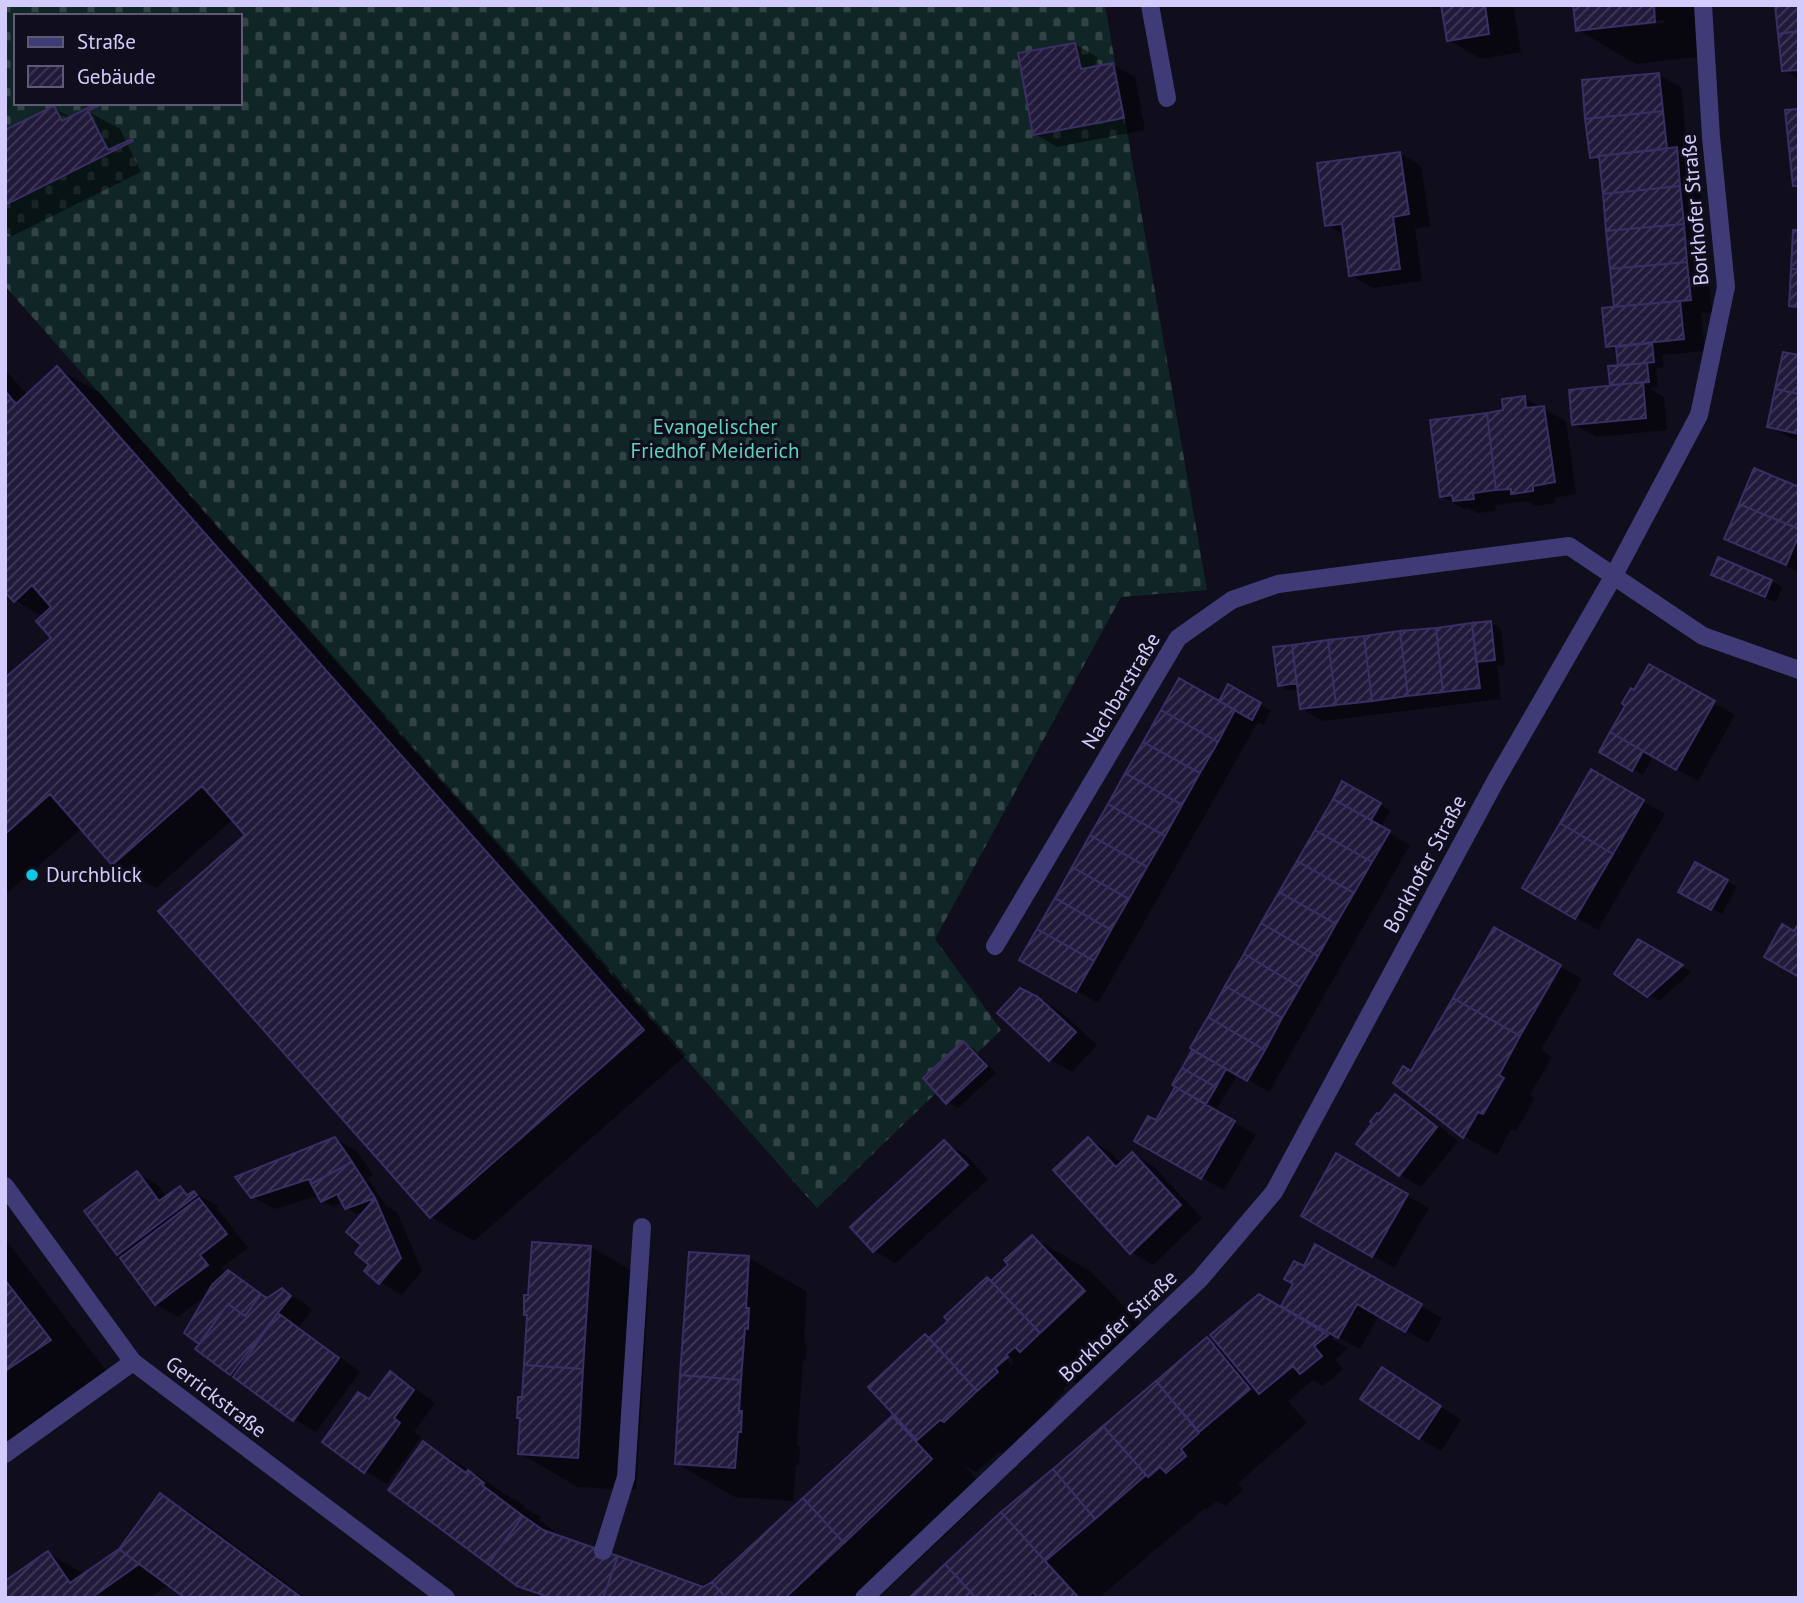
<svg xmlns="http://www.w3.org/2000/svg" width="1804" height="1603" viewBox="0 0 1804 1603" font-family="'PT Sans',sans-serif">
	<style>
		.cemetery { fill: url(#cemetery-stones); fill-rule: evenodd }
		.shadow { fill: #0007; fill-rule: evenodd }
		.building { fill: url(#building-hatch); stroke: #3a2e65; stroke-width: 2 }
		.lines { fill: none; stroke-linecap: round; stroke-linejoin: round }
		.service { stroke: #3f3b77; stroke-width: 18 }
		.minor { stroke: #3f3b77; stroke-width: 18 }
		.tertiary { stroke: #3f3b77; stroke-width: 18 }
		.poi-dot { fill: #11c8e2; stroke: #100d1c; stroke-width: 2.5 }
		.labels { text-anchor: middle; stroke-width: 6; stroke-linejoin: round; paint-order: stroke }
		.street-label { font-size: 21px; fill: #d2cbfb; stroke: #100d1c }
		.park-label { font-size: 21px; fill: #5ed4ba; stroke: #100d1c }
		.poi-label { font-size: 21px; fill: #d2cbfb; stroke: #100d1c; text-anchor: start }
	</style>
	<defs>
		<pattern id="cemetery-stones" width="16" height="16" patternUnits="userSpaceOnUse" patternTransform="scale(1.75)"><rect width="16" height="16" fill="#102525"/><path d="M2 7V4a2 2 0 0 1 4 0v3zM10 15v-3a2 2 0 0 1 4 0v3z" fill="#324346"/></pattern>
		<pattern id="building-hatch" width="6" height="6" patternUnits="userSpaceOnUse" patternTransform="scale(1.75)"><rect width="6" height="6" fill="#221a3b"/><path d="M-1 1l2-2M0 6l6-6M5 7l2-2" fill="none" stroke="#413a58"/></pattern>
	</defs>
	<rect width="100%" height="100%" fill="#100d1c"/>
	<path class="cemetery" d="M5 5H1105L1207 590 1121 597 935 939 1001 1030 817 1208 5 286ZM16 16H240V103H16Z"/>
	<path class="shadow" d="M1429 5H1513L1521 52 1481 59 1449 40 1444 8 1436 9Z
		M1575 5H1708L1713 55 1636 64 1578 30ZM1664 20V23L1637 26V23Z
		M1799 5V79L1784 70Z
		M1075 44 1097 57 1099 67 1113 65 1135 77 1145 130 1057 147 1035 134Z
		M1659 75 1681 87 1688 156 1698 162 1712 312 1701 313 1705 351 1662 355 1664 367 1656 368 1658 387 1649 388 1664 397 1667 430 1596 437 1574 424 1616 387 1612 384 1619 367 1618 352 1608 346 1615 308 1601 163 1591 157Z
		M54 108 72 118 87 111 120 129 141 172 12 236 5 232V132Z
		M1400 153 1421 166 1430 226 1415 229 1422 281 1373 288 1351 275 1345 235 1327 225Z
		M1799 357V440L1791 438 1769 426Z
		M58 369 100 393 686 1055 474 1241 431 1217 248 835 233 819 156 888 113 863 82 828 5 895V680L53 638 43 617 15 600 5 589V370L28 395Z
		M1524 398 1566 421 1576 494 1554 498 1555 503 1535 506 1527 501 1495 505 1496 511 1477 513 1468 508 1464 509 1442 496 1505 412Z
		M1799 489V572L1748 550 1726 538Z
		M1713 575 1772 581 1782 587 1776 602 1723 581Z
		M1490 622 1501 629 1505 665 1497 666 1501 699 1323 721 1301 708 1299 689 1290 691 1279 685Z
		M1649 666 1735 715 1698 781 1645 750 1635 692Z
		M1229 686 1271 711 1263 725 1258 722 1098 1003 1021 960 1219 703Z
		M1644 753 1652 759 1643 775 1634 770Z
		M1591 772 1665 814 1598 930 1525 888Z
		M1343 784 1390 810 1381 828 1410 845 1269 1092 1198 1051 1197 1054 1236 1077 1217 1109 1187 1092 1185 1095 1256 1135 1224 1190 1136 1140 1183 1094 1185 1091 1174 1085 1195 1049 1192 1047Z
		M1696 864 1737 887 1722 914 1681 891Z
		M1495 929 1582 979 1541 1050 1552 1057 1530 1095 1535 1098 1516 1131 1511 1129 1497 1155 1464 1136 1395 1083 1412 1073Z
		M1638 942 1691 972 1659 1001 1648 995Z
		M1037 998 1060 1011 1097 1045 1072 1072 1050 1059Z
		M963 1043 974 1049 996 1073 958 1108 947 1102Z
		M1395 1097 1417 1109 1458 1141 1421 1187 1400 1175 1380 1116Z
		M335 1139 357 1151 373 1175 368 1178 386 1206 397 1212 422 1271 402 1295 380 1282 371 1264 364 1245 366 1211 357 1214 347 1208 343 1202 333 1207 323 1201 319 1195 275 1209 252 1197Z
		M1088 1139 1110 1152 1121 1164 1132 1154 1154 1167 1202 1218 1153 1265 1131 1252Z
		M944 1142 966 1155 988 1179 896 1263 874 1251Z
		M1337 1156 1429 1208 1394 1268 1303 1216Z
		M137 1173 159 1186 167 1198 180 1188 191 1194 194 1193 216 1205 218 1208 216 1210 221 1213 248 1248 221 1268 226 1274 228 1272 250 1285 269 1299 282 1290 304 1303 312 1310 299 1327 360 1372 316 1432 294 1419 197 1349 201 1343 209 1293 178 1317 156 1304 124 1257 118 1253Z
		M1032 1237 1090 1271 1142 1325 1079 1384 1073 1381 1063 1389 1065 1391 1052 1403 1055 1406 1003 1454 999 1452 976 1472 964 1465 989 1494 878 1598H541L518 1585 423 1443 481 1477 501 1492 524 1505V1508L541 1517 539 1520 566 1540 703 1588 713 1584 892 1418 904 1425 926 1336 931 1339 950 1322 987 1279 993 1282 1011 1265ZM1007 1353 1014 1363 1011 1365 1004 1356Z
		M5 1239 108 1373 5 1444Z
		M1316 1246 1442 1318 1428 1343 1379 1315 1360 1349 1335 1335 1332 1339 1348 1348 1335 1360 1343 1369 1323 1386 1313 1380 1288 1401 1307 1423 1238 1483 1243 1490 1225 1506 1217 1501 1207 1509 1205 1508 1102 1595 1105 1598H912L1002 1513 1207 1340 1223 1349 1281 1309Z
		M591 1247 649 1281 636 1490 578 1487 519 1453 528 1316 525 1314Z
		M749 1258 807 1292 804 1342 807 1344 806 1361 803 1360 797 1445 800 1447 799 1465H796L793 1501 735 1497 676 1463Z
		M1382 1369 1404 1382 1461 1420 1441 1451 1419 1438Z
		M390 1373 412 1386 435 1403 414 1432 421 1437 387 1484 365 1471 370 1401Z
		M160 1496 193 1514 306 1598H188L169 1584 150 1598H5L48 1553 81 1572 83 1576 120 1550Z"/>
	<path class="building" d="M1441 5H1485L1489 34 1447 41Z
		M1573 5H1654L1655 22 1576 31Z
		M1775 5H1799V31L1778 34Z
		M1799 31V70L1782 71 1778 34Z
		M1075 43 1081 69 1113 63 1124 118 1033 135 1018 53Z
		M1659 73 1663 111 1585 119 1582 80Z
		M98 103H103L88 111 108 150 132 139 133 141 5 205V130L54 106 62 121Z
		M1799 109V147L1789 149 1785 110Z
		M1663 111 1667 149 1599 156V157L1590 158 1585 119Z
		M1677 147 1680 186 1603 194 1599 156Z
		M1799 147V186H1793L1789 149Z
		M1400 152 1409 214 1393 217 1400 269 1349 276 1342 224 1325 226 1317 163Z
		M1680 186 1684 224 1606 231 1603 194Z
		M1684 224 1687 262 1610 269 1606 231Z
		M1793 230H1799V269H1791Z
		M1687 262 1691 300 1614 307 1610 269Z
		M1791 269H1799V307L1789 306Z
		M1680 301 1684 339 1606 347 1602 308Z
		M1652 343 1654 362 1618 366 1616 347Z
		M1783 352 1799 355V394L1775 389Z
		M1647 363 1649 382 1610 385 1608 366Z
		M57 366 644 1030 430 1218 158 911 245 835 202 786 112 865 50 794 5 834V678L51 638 36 621 51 607 32 585 14 602 5 592V391L16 404Z
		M1643 382 1646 418 1572 425 1569 390Z
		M1775 389 1799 394V434L1767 427Z
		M1525 396 1526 408 1544 406 1555 482 1533 486V491L1511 494V489L1496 490 1487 413 1503 410 1502 399Z
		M1487 413 1496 490 1473 493 1474 499 1453 501 1452 495 1440 497 1430 420Z
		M1754 468 1799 487V529L1739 504Z
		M1739 504 1799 529V535L1786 565 1724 539Z
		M1718 557 1772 580 1765 597 1711 575Z
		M1491 621 1495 660 1476 662 1472 623Z
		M1472 623 1480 688 1443 692 1436 628Z
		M1436 628 1443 692 1408 696 1400 631Z
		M1400 631 1408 696 1372 701 1364 636Z
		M1364 636 1372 701 1336 705 1328 640Z
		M1328 640 1336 705 1300 709 1292 645Z
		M1292 645 1297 683 1278 686 1273 647Z
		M1649 664 1715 701 1676 770 1610 732 1625 706 1622 703 1631 688 1634 690Z
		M1179 678 1235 710 1218 742 1161 710Z
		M1228 684 1261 703 1252 720 1219 701Z
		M1161 710 1218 742 1200 773 1143 742Z
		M1610 732 1643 751 1632 771 1599 752Z
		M1143 742 1200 773 1182 805 1125 773Z
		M1591 769 1644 800 1613 854 1560 823Z
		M1125 773 1182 805 1165 836 1108 804Z
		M1342 781 1381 803 1371 820 1333 799Z
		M1333 799 1390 831 1372 862 1315 830Z
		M1108 804 1165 836 1147 867 1090 835Z
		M1560 823 1613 854 1575 919 1522 888Z
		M1315 830 1372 862 1354 893 1297 861Z
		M1090 835 1147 867 1129 899 1072 867Z
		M1297 861 1354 893 1336 924 1279 892Z
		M1695 862 1728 880 1711 910 1678 892Z
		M1072 867 1129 899 1111 930 1055 898Z
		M1279 892 1336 924 1318 956 1261 923Z
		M1055 898 1111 930 1094 961 1037 929Z
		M1261 923 1318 956 1300 987 1244 954Z
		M1799 923V977L1764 957 1782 924 1794 931Z
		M1494 927 1561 965 1520 1036 1453 998Z
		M1037 929 1094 961 1076 992 1019 960Z
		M1638 939 1683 965 1647 997 1614 974Z
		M1244 954 1300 987 1282 1018 1225 986Z
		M1225 986 1282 1018 1265 1050 1208 1017Z
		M1020 988 1038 997 1076 1032 1049 1061 997 1013Z
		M1453 998 1520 1036 1499 1075 1504 1078 1483 1114 1478 1112 1463 1138 1393 1083 1403 1066 1411 1071Z
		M1208 1017 1265 1050 1247 1081 1190 1048Z
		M963 1041 987 1066 946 1104 923 1078Z
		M1192 1050 1226 1069 1216 1087 1182 1068Z
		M1182 1068 1216 1087 1206 1104 1172 1085Z
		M1175 1087 1235 1121 1201 1179 1134 1141 1148 1116 1156 1120Z
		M1395 1094 1437 1127 1399 1176 1356 1144 1372 1123 1370 1122 1377 1113 1379 1114Z
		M335 1137 352 1162 311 1184 309 1179 251 1198 235 1177Z
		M1088 1137 1116 1167 1132 1152 1181 1205 1130 1254 1053 1170Z
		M944 1140 968 1165 873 1252 850 1227Z
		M1336 1153 1408 1194 1372 1257 1301 1216Z
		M352 1162 375 1198 345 1209 337 1194 321 1202 311 1184Z
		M137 1171 159 1201 180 1186 187 1195 194 1191 197 1195 117 1255 84 1211Z
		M199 1198 227 1234 200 1255 208 1265 155 1305 120 1258Z
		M375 1198 401 1258 379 1284 364 1271 369 1265 355 1253 361 1245 346 1232Z
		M1032 1235 1085 1291 1040 1333 991 1281 1008 1265 1004 1260Z
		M532 1242 591 1246 583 1369 524 1365 527 1315H524V1295H528Z
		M1315 1244 1422 1304 1405 1332 1357 1304 1338 1338 1281 1306 1293 1284 1284 1279 1294 1261 1304 1266Z
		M689 1252 749 1256 746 1308H749L748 1329 745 1328 741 1380 680 1375Z
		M228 1270 261 1294 245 1316 228 1304 199 1344 184 1333 212 1285Z
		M987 1277 1040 1333 1020 1352 1015 1347 1006 1355 1008 1357 995 1368 998 1372 977 1391 929 1338 948 1321 944 1317Z
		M5 1280 51 1340 5 1371Z
		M282 1288 291 1296 230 1375 195 1349 228 1304 245 1316 261 1294 267 1298Z
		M1259 1294 1328 1335 1314 1346 1322 1356 1300 1374 1293 1366 1259 1394 1210 1335Z
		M278 1313 339 1358 293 1421 233 1377Z
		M925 1334 977 1391 944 1422 940 1420 917 1440 868 1387Z
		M1207 1337 1250 1389 1199 1432 1156 1381Z
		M524 1365 583 1369 578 1458 518 1454 520 1418H517L518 1397H522Z
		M1382 1367 1441 1406 1419 1439 1360 1399Z
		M390 1371 414 1390 394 1418 400 1423 364 1473 322 1442 358 1392 369 1399Z
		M680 1375 741 1380 739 1411H742L741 1432H738L735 1468 675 1464Z
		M1156 1381 1199 1433 1181 1449 1186 1456 1166 1473 1160 1467 1148 1477 1103 1426Z
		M892 1416 932 1459 844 1543 803 1498Z
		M1103 1426 1146 1475 1095 1519 1053 1469Z
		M423 1441 466 1473 468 1470 484 1483 482 1485 523 1516 488 1564 388 1490Z
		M1053 1469 1095 1519 1045 1561 1001 1512Z
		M160 1493 302 1598H185L119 1549Z
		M803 1498 844 1543 785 1598H726L712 1582Z
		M1001 1512 1045 1561 1079 1598H1038L1033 1592 1027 1598H976L945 1564Z
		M523 1516 543 1530 618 1556 603 1598H551L517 1586 488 1564Z
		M119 1549 139 1564 91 1598H5V1581L48 1551 70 1583Z
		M618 1556 703 1587 712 1582 726 1598H603Z
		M945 1564 976 1598H909Z"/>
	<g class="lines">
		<path class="service" d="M995 946 1178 638 1232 600
			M603 1551 626 1477 642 1227"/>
		<path class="minor" d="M1150 5 1167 98
			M1232 600 1278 584 1569 546 1703 636 1799 670
			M5 1454 133 1362
			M864 1598 1200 1279 1274 1192 1496 780 1613 577 1699 415 1726 287 1711 137 1703 5"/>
		<path class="tertiary" d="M5 1186 133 1362 446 1598"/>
	</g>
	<circle class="poi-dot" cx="32" cy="875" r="7"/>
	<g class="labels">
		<g class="street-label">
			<text transform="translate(1695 210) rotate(-95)" y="7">Borkhofer Straße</text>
			<text transform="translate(1121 691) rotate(-59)" y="7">Nachbarstraße</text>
			<text transform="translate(1425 864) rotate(-62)" y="7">Borkhofer Straße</text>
			<text transform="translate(1118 1326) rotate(-43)" y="7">Borkhofer Straße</text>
			<text transform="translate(216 1397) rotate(37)" y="7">Gerrickstraße</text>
		</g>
		<g class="park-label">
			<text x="715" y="434">Evangelischer<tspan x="715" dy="24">Friedhof Meiderich</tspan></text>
		</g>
		<g class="poi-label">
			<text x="46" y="882">Durchblick</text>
		</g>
	</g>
	<rect width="1804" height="1603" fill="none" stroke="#d2cbfb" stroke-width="14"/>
	<rect x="14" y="14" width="228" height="91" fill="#100d1c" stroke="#5e5975" stroke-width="2"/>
	<rect x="28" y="37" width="35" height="10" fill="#3f3b77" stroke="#5e5975" stroke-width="2"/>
	<text x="77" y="49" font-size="21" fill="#d2cbfb">Straße</text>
	<rect x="28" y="66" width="35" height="21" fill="url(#building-hatch)" stroke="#5e5975" stroke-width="2"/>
	<text x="77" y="84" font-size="21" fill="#d2cbfb">Gebäude</text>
</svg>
